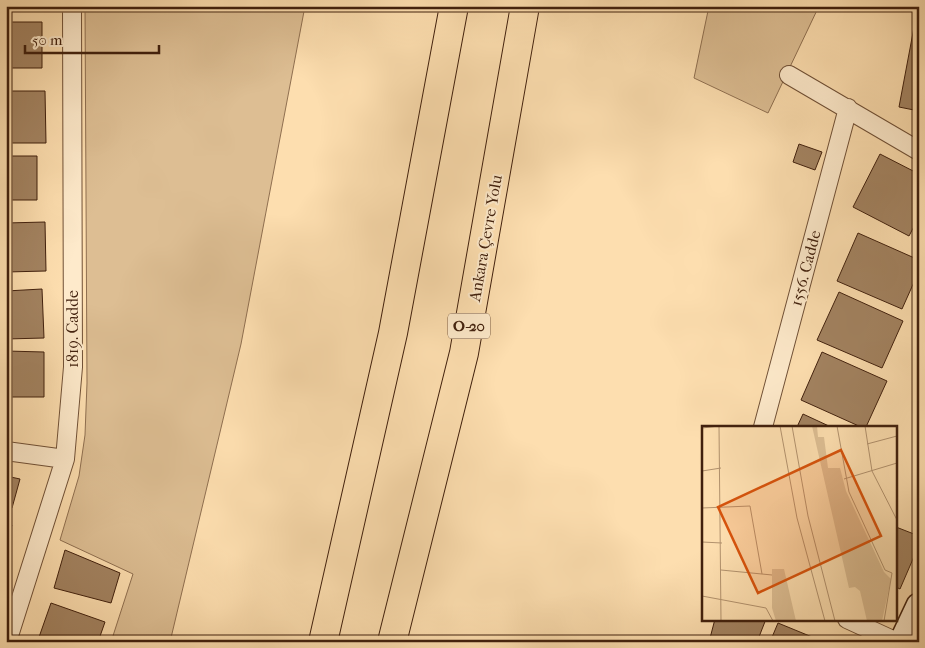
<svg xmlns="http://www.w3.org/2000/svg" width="925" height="648" viewBox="0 0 925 648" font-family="'IM FELL French Canon',serif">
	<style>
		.green { fill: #ddbe93; stroke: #8f6f50 }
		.building { fill: #a38361; stroke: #41200d }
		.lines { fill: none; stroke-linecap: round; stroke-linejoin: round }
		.street-casing { stroke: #705036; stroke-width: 20 }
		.secondary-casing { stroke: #41200d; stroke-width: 28 }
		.highway-casing { stroke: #41200d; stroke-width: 30 }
		.street { stroke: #feeacb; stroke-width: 18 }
		.secondary { stroke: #feeacb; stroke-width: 25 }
		.highway { stroke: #fddeaf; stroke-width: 28 }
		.labels { text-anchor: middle; stroke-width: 4; stroke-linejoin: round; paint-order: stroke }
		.shield { fill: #feeacb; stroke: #7a5d46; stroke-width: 1 }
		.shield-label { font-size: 15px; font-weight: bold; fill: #41200d }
		.street-label { font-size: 16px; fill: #41200d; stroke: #feeacb }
		.inset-road { fill: none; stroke: #b2926e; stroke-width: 1 }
		.view { fill: #d7530c; fill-opacity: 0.15; stroke: #d7530c; stroke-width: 2.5 }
		.inset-edge { fill: none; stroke: #41200d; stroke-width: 2.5 }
	</style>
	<rect width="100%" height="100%" fill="#fddeaf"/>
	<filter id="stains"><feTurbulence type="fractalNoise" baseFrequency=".004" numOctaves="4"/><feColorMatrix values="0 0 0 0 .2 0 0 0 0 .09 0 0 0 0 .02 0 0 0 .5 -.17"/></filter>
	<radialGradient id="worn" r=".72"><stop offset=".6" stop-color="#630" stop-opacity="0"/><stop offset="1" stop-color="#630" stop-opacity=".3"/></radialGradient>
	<path class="green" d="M85 6H305L241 344 170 642H111L133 574 60 540 79 476 85 435 87 383Z
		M709 6H819L768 113 694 78Z"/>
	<path class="building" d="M918 6H919V111L899 107Z
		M6 22H42V68H6Z
		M6 91H45L46 143H6Z
		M799 144 822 152 815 170 793 162Z
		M880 154 919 174V217L909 236 853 207Z
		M6 156H37V200H6Z
		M45 222 46 271 6 272V223Z
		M858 233 919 260V271L902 309 837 281Z
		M42 289 44 338 6 339V291Z
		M839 292 903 321 882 368 817 340Z
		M6 351 44 352V397H6Z
		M822 352 887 381 866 427H861L801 400Z
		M803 414 831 427H797Z
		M6 476 20 479 12 508 6 506Z
		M6 523 12 525 6 545Z
		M896 527 919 536V545L900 589 896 587Z
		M65 550 120 573 111 603 54 588Z
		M51 603 105 622 98 642H43L38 640Z
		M715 619H766L757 642H709Z
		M778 623 817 639 816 642H770Z"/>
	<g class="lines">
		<defs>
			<path id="street" d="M789 75 919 151
				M763 427 848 108
				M6 451 65 459
				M847 619 897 642
				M7 642 65 459 73 367 72 6"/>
			<path id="secondary" d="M902 642 919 606"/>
			<path id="highway" d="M323 642 393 333 454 6
				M392 642 464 353 525 6"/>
		</defs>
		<use href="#street" class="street-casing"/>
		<use href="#secondary" class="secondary-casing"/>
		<use href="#highway" class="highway-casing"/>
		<use href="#street" class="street"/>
		<use href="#secondary" class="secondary"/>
		<use href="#highway" class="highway"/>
	</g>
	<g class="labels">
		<rect class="shield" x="448" y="313.5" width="42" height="25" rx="4"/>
		<g class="shield-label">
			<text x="469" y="331">O-20</text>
		</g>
		<g class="street-label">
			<text transform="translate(485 238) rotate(-80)" y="6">Ankara Çevre Yolu</text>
			<text transform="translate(805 268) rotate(-75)" y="6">1556. Cadde</text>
			<text transform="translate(72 329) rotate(-90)" y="6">1819. Cadde</text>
		</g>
	</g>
	<g transform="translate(702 426)">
		<rect width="195" height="195" fill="#fddeaf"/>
		<path d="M110 0H115L116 11H122L126 42H138L144 65 182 146 189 153 180 195H165L158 165 153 161 147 162ZM70 143H82L94 195H74L70 182Z" fill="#ddbe93"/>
		<path class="inset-road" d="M17 0 19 195M78 0 95 92 123 195M90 0 106 90 133 195M135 0 147 66 183 144 190 147M163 0 170 45 195 94M0 2 17 0M165 18 195 10M0 45 19 42M142 53 195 37M0 82 48 80 60 148M0 116 20 117M19 144 70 149M0 170 64 182 71 195M182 195 190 147"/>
		<path class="view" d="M139 24 179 110 56 167 16 81Z"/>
		<rect width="195" height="195" class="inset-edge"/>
	</g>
	<rect width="925" height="648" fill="none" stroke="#fddeaf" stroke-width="25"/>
	<rect x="8" y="8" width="910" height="633" fill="none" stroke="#41200d" stroke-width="2.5"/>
	<rect x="12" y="12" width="900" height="623" fill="none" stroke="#41200d"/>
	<path d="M25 45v8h134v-8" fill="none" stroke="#41200d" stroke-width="2.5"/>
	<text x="32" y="45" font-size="15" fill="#41200d" stroke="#feeacb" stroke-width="4" paint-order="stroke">50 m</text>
	<rect width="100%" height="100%" filter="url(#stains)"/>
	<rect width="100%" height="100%" fill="url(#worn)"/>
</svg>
